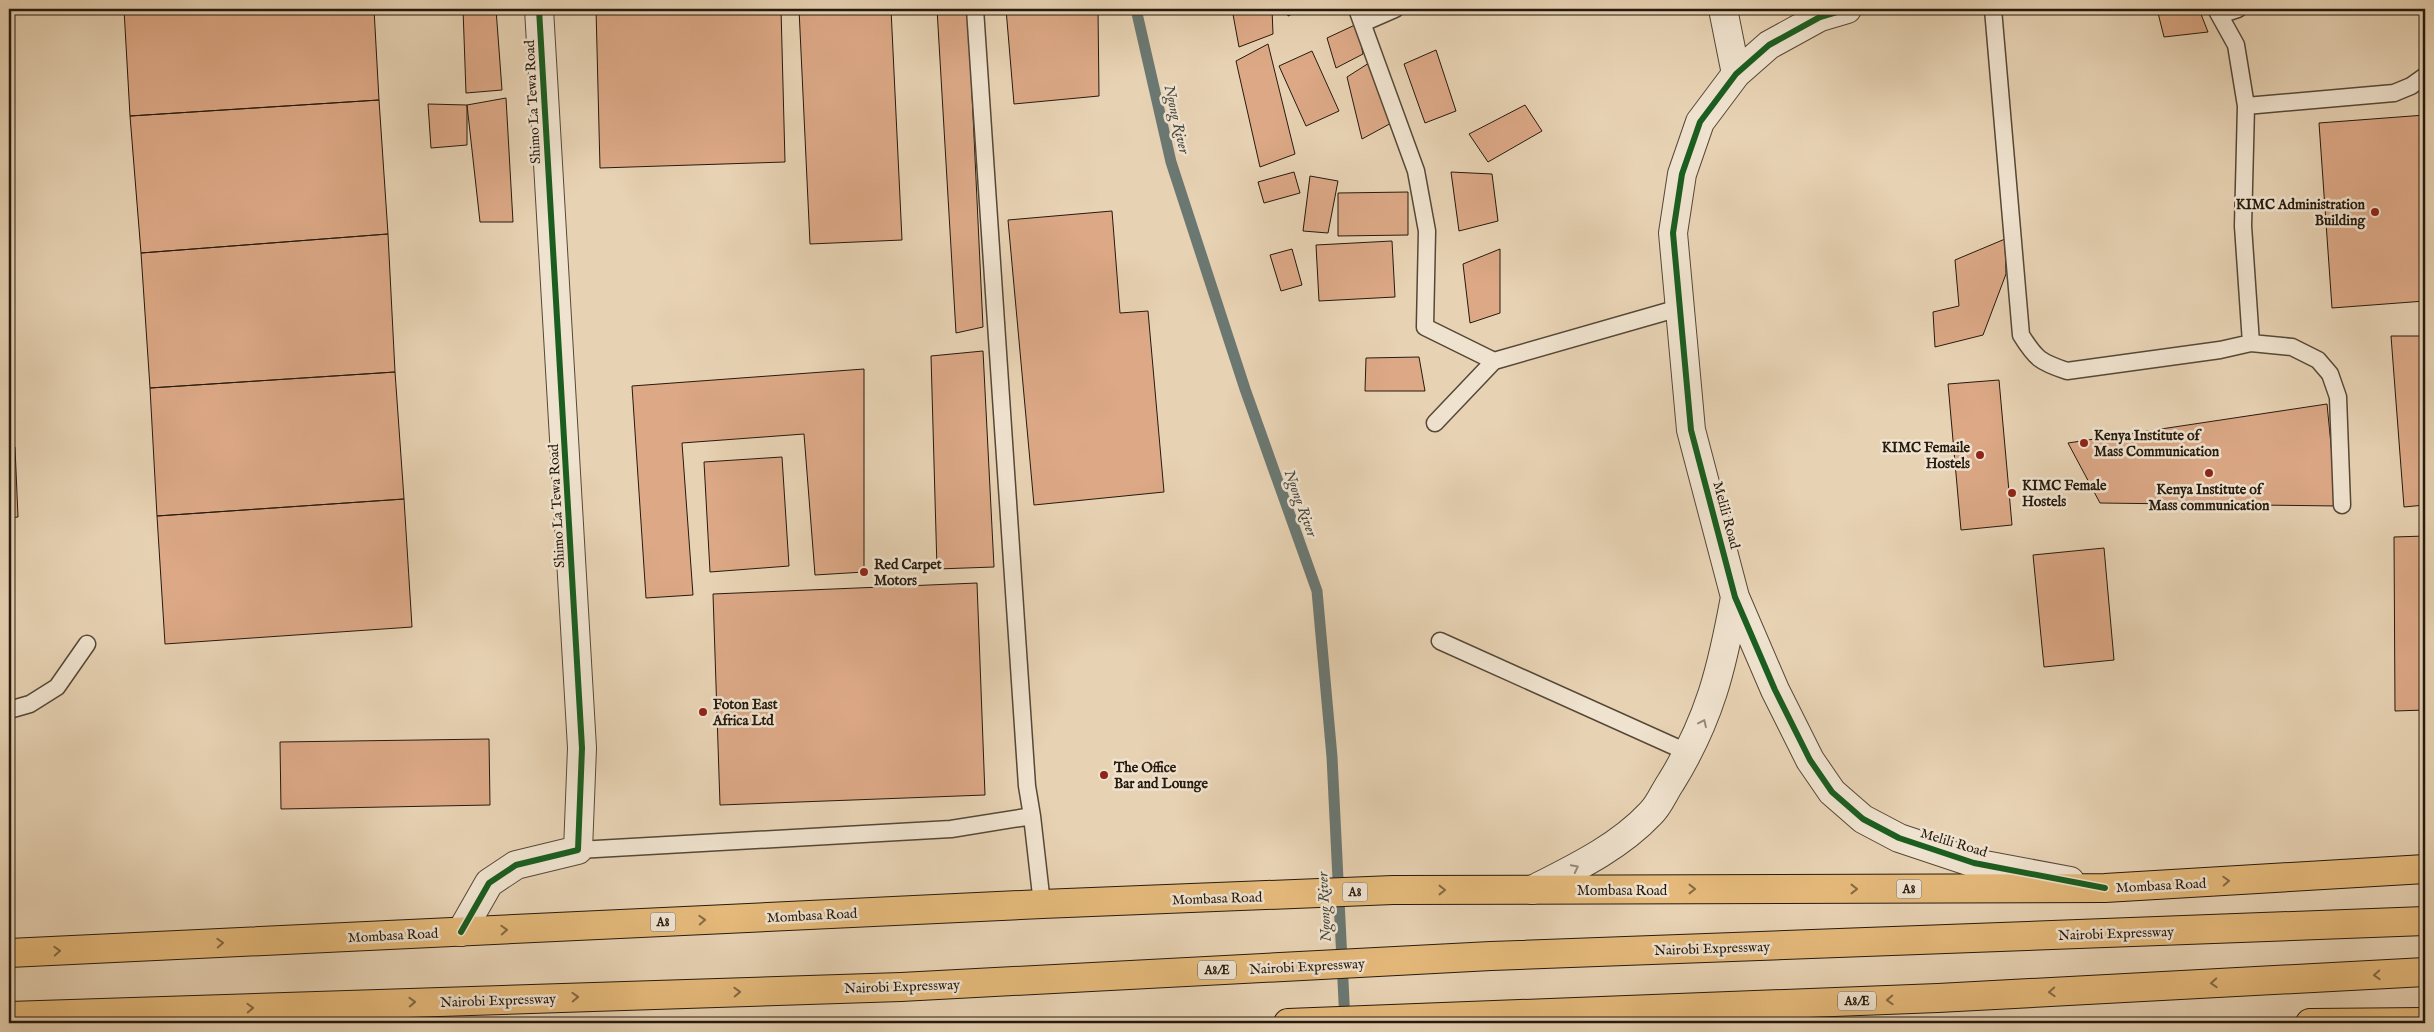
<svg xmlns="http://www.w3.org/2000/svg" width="2434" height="1032" viewBox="0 0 2434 1032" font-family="'IM FELL English',serif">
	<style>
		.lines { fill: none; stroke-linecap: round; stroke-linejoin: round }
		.stream { stroke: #6b7872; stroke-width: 11 }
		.building { fill: #dca886; stroke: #261a0e }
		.service-casing { stroke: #564837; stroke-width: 19 }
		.minor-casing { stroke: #564837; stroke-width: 30 }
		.trunk-casing { stroke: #261a0e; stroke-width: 30 }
		.motorway-casing { stroke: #261a0e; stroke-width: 30 }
		.service { stroke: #efe2ce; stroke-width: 16 }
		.minor { stroke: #efe2ce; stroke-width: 28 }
		.trunk { stroke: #e4b97a; stroke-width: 28 }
		.motorway { stroke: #e4b97a; stroke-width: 28 }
		.cycleway-casing { stroke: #efe2ce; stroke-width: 9 }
		.cycleway { stroke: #1b5e20; stroke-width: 6 }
		.oneway { stroke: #958878 }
		.oneway2 { stroke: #856a44 }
		.poi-dot { fill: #8f2418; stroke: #efe2ce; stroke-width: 2 }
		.labels { text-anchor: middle; stroke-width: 5; stroke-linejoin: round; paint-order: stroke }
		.shield { fill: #efe2ce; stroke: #625648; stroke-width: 1 }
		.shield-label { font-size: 12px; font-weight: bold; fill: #261a0e }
		.street-label { font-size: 14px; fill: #261a0e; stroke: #efe2ce }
		.poi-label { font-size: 14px; font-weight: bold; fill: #261a0e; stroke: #efe2ce; text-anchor: start }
		.water-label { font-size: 15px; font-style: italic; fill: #484940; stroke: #efe2ce }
	</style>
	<rect width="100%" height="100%" fill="#e7d2b3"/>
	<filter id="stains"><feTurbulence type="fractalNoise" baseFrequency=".004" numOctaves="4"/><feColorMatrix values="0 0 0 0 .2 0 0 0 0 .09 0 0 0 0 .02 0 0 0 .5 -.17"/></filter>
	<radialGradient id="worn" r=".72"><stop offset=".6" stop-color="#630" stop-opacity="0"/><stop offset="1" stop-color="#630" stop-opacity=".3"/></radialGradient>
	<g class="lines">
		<path class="stream" d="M1136 9 1171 162 1245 389 1317 591 1332 757 1345 1022"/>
	</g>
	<path class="building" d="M124 9H374L379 100 130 116Z
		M396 9H428V12L396 13Z
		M463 9H496L502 90 466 93Z
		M596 9H781L785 162 600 168Z
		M799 9H891L902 240 810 244Z
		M937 9H968L983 327 956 333Z
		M1006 9H1098L1099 96 1014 104Z
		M1232 9H1272L1273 34 1239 47Z
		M1286 9H1303L1288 16Z
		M2157 9H2199L2208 32 2164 37Z
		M1357 24 1363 54 1336 68 1327 38Z
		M1268 44 1295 154 1260 167 1236 61Z
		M1436 50 1456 111 1425 123 1404 64Z
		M1312 51 1339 111 1306 126 1279 66Z
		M1369 63 1395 121 1362 139 1347 77Z
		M506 98 513 222H480L467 105Z
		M379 100 388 234 141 253 130 116Z
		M428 104 467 105V145L431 148Z
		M1525 105 1542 131 1488 162 1469 134Z
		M2425 115V301L2332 308 2319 123Z
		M1294 172 1300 193 1264 203 1258 182Z
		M1451 172 1492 174 1498 221 1459 231Z
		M1310 176 1338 181 1328 233 1303 231Z
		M1408 192V235L1338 236V193Z
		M1112 211 1120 313 1148 311 1164 492 1034 505 1008 220Z
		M388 234 395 372 150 388 141 253Z
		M2005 239 2006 274 1983 335 1935 347 1933 312 1959 306 1955 260Z
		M1392 241 1395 297 1319 301 1316 245Z
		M1292 249 1302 285 1281 291 1270 255Z
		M1500 249V313L1470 323 1463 264Z
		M2391 336H2425V505L2404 507Z
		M983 351 994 567 937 569 931 356Z
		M1419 357 1425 391H1365L1366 358Z
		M864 369V572L815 575 804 434 682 443 693 595 646 598 632 386Z
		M395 372 404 499 157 516 150 388Z
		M1999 380 2012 525 1961 530 1948 384Z
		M2327 404 2337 506 2100 503 2068 443Z
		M9 447H15L18 517 9 518Z
		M782 457 789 566 710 572 704 462Z
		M404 499 412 627 165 644 157 516Z
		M2425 536V710L2395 711 2394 537Z
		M2104 548 2114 660 2044 667 2033 555Z
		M977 583 985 795 720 805 713 594Z
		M489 739 490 805 281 809 280 742Z"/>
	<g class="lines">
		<defs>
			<path id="service" d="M1357 9 1416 171 1427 231 1425 327 1494 361 1679 308
				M1993 9 2021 335C2036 359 2040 362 2067 371L2220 350 2251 343 2243 226 2246 106 2236 45 2216 9
				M2220 15 2238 9
				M1363 23 1395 9
				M2246 106 2394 93 2411 86 2425 76
				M2251 343 2292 347 2318 360 2330 374 2338 397 2342 505
				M1435 423 1494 361
				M1440 641 1689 753
				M9 710 30 704 57 687 87 644
				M1032 816 1042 904
				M578 850 951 829 1032 816 1027 786 975 9"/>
			<path id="minor" d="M1723 9 1736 74
				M1847 9 1820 17 1769 45 1736 74 1700 122 1682 174 1673 233 1691 430 1735 597 1775 690 1810 760 1832 792 1863 819 1899 838 1974 863 2070 881
				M1532 890C1573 869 1618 848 1650 814 1659 806 1664 792 1671 782 1710 719 1722 668 1735 597
				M461 932 489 883 516 865 578 850 582 748 539 9"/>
			<path id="trunk" d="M9 953 1042 904 1393 890 2105 888 2425 869
				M2310 1023 2425 1022"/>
			<path id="motorway" d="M9 1016 901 987 1491 956 2425 921
				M1288 1023 1938 998 2425 972"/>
		</defs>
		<use href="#service" class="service-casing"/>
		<use href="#minor" class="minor-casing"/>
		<use href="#trunk" class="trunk-casing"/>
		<use href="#motorway" class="motorway-casing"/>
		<use href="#service" class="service"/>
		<use href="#minor" class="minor"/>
		<use href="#trunk" class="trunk"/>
		<use href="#motorway" class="motorway"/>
		<defs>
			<path id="cycleway" d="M1847 9 1820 17 1769 45 1736 74 1700 122 1682 174 1673 233 1691 430 1735 597 1775 690 1810 760 1832 792 1863 819 1899 838 1974 863 2105 888
				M461 932 489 883 516 865 578 850 582 748 539 9"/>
		</defs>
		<use href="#cycleway" class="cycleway-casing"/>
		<use href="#cycleway" class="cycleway"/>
	</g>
	<defs><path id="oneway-chevron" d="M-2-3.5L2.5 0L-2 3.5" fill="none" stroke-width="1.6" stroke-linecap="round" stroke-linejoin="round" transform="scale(1.25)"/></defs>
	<g class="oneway">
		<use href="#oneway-chevron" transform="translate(1703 723) rotate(-65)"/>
		<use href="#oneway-chevron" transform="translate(1575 868) rotate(-27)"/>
	</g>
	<g class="oneway2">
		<use href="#oneway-chevron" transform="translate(2226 881) rotate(-3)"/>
		<use href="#oneway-chevron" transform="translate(1692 889)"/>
		<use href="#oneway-chevron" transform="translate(1854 889)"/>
		<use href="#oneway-chevron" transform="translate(1442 890)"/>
		<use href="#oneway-chevron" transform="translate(702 920) rotate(-3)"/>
		<use href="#oneway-chevron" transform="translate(504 930) rotate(-3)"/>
		<use href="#oneway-chevron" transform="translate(220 943) rotate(-3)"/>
		<use href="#oneway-chevron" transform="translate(57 951) rotate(-3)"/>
		<use href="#oneway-chevron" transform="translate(2377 975) rotate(177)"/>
		<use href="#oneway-chevron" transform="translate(2214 983) rotate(177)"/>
		<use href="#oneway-chevron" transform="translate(737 992) rotate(-2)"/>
		<use href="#oneway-chevron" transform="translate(2052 992) rotate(177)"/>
		<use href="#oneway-chevron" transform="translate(575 997) rotate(-2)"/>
		<use href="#oneway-chevron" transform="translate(1890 1000) rotate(178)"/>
		<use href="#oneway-chevron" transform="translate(412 1002) rotate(-2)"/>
		<use href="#oneway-chevron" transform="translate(250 1008) rotate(-2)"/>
	</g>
	<g class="poi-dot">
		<circle cx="2375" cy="212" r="5"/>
		<circle cx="2084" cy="443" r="5"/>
		<circle cx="1980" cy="455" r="5"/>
		<circle cx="2209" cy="473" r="5"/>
		<circle cx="2012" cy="493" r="5"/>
		<circle cx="864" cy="572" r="5"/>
		<circle cx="703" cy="712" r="5"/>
		<circle cx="1104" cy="775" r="5"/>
	</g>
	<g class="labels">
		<g class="shield">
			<rect x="1896.5" y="879.5" width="25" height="19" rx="4"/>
			<rect x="1342.5" y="882.5" width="25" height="19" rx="4"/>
			<rect x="650.5" y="912.5" width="25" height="19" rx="4"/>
			<rect x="1198" y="960.5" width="38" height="19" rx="4"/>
			<rect x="1838" y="991.5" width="38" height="19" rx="4"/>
		</g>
		<g class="shield-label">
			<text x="1909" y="893">A8</text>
			<text x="1355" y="896">A8</text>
			<text x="663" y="926">A8</text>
			<text x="1217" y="974">A8/E</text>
			<text x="1857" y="1005">A8/E</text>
		</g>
		<g class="street-label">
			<text transform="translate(532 102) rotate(-93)" y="5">Shimo La Tewa Road</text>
			<text transform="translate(556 506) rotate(-93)" y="5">Shimo La Tewa Road</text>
			<text transform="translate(1727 515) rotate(75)" y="5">Melili Road</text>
			<text transform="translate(1954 842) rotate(17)" y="5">Melili Road</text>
			<text transform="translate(2161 885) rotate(-3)" y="5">Mombasa Road</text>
			<text x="1622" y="895">Mombasa Road</text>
			<text transform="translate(1217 898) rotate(-2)" y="5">Mombasa Road</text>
			<text transform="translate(812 915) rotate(-3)" y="5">Mombasa Road</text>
			<text transform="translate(2116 933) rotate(-2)" y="5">Nairobi Expressway</text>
			<text transform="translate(393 935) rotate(-3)" y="5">Mombasa Road</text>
			<text transform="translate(1712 948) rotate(-2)" y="5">Nairobi Expressway</text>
			<text transform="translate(1307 966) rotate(-3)" y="5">Nairobi Expressway</text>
			<text transform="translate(902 986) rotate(-2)" y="5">Nairobi Expressway</text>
			<text transform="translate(498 1000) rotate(-2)" y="5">Nairobi Expressway</text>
		</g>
		<g class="poi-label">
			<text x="2365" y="209" text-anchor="end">KIMC Administration<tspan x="2365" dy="16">Building</tspan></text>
			<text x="2094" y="440">Kenya Institute of<tspan x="2094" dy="16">Mass Communication</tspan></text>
			<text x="1970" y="452" text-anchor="end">KIMC Femaile<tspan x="1970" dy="16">Hostels</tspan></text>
			<text x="2022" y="490">KIMC Female<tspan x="2022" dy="16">Hostels</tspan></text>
			<text x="2209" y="494" text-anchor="middle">Kenya Institute of<tspan x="2209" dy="16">Mass communication</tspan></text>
			<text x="874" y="569">Red Carpet<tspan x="874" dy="16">Motors</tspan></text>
			<text x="713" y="709">Foton East<tspan x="713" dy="16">Africa Ltd</tspan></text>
			<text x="1114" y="772">The Office<tspan x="1114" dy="16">Bar and Lounge</tspan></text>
		</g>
		<g class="water-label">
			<text transform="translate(1177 119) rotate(77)" y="5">Ngong River</text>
			<text transform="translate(1301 503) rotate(70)" y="5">Ngong River</text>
			<text transform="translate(1324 907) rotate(-93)" y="5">Ngong River</text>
		</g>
	</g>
	<rect width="2434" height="1032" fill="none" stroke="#e7d2b3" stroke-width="30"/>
	<rect x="10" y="10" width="2414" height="1012" fill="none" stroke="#261a0e" stroke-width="2.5"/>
	<rect x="15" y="15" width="2404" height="1002" fill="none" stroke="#261a0e"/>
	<rect width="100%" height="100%" filter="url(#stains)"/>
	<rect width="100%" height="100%" fill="url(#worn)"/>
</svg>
